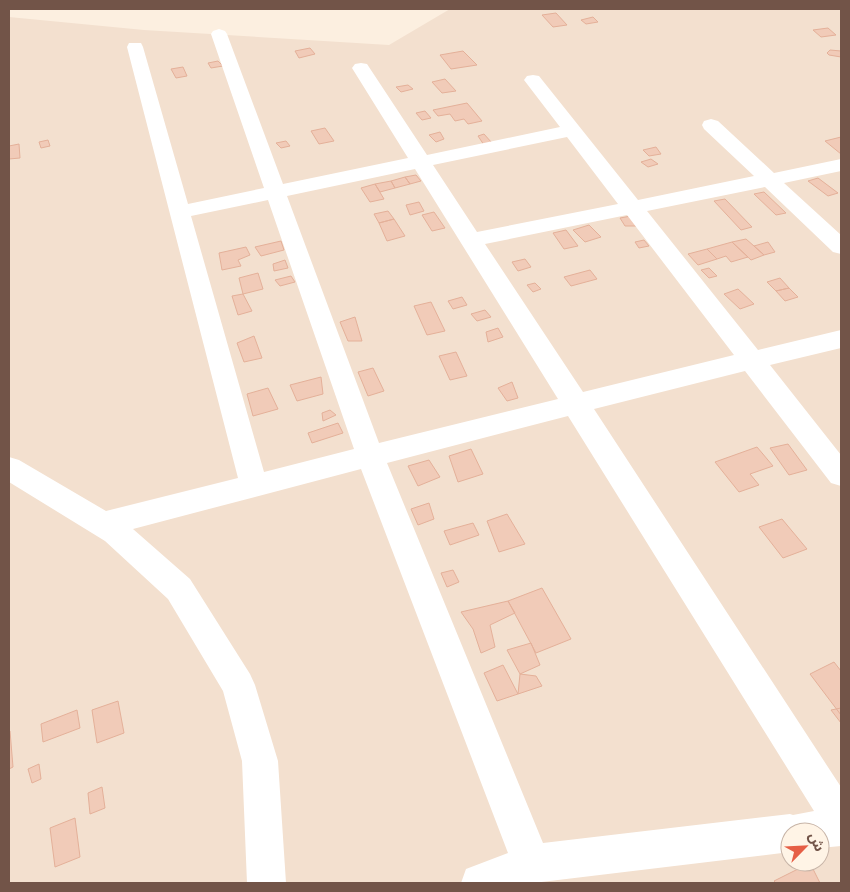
<svg xmlns="http://www.w3.org/2000/svg" width="850" height="892" viewBox="0 0 850 892" font-family="Raleway,'Noto Sans Arabic',sans-serif">
	<style>
		.residential { fill: #f3e0cf; fill-rule: evenodd }
		.building { fill: #f1cbb8; stroke: #e4b099 }
		.lines { fill: none; stroke-linecap: round; stroke-linejoin: round }
		.minor { fill: #fff; fill-rule: evenodd }
	</style>
	<rect width="100%" height="100%" fill="#fcefe0"/>
	<path class="residential" d="M450 9H841V883H9V17L144 30 389 45ZM790 832H820V862H790Z"/>
	<path class="building" d="M556 13 567 25 553 27 542 15Z
		M593 17 598 22 586 24 581 20Z
		M828 28 836 35 821 37 813 30Z
		M310 48 315 54 299 58 295 51Z
		M830 50 841 51V57L829 55 827 53Z
		M463 51 477 65 451 69 440 55Z
		M218 61 223 66 211 68 208 63Z
		M183 67 187 76 176 78 171 69Z
		M445 79 456 91 442 93 432 82Z
		M408 85 413 89 401 92 396 87Z
		M467 103 482 121 468 124 464 119 455 121 450 114 438 116 433 110Z
		M425 111 431 118 422 120 416 113Z
		M325 128 334 141 319 144 311 131Z
		M440 132 444 139 436 142 429 135Z
		M484 134 492 143 484 145 478 136Z
		M841 137V154L825 141Z
		M48 140 50 146 41 148 39 142Z
		M286 141 290 146 281 148 276 143Z
		M19 144 20 158 9 159V146Z
		M656 147 661 154 649 156 643 150Z
		M651 159 658 164 648 167 641 162Z
		M416 175 421 181 410 184 405 177Z
		M405 177 410 184 395 188 391 181Z
		M818 178 838 193 828 196 808 181Z
		M391 181 395 188 380 192 375 184Z
		M375 184 384 199 370 202 361 188Z
		M764 192 786 213 776 215 754 194Z
		M725 199 752 227 741 230 714 201Z
		M419 202 424 211 410 215 406 205Z
		M388 211 394 219 379 223 374 214Z
		M434 212 445 228 432 231 422 215Z
		M631 216 638 226H625L620 218Z
		M394 219 405 236 387 241 379 223Z
		M589 225 601 237 585 242 573 230Z
		M566 230 578 246 564 249 553 233Z
		M746 239 754 246 764 255 751 260 732 242Z
		M644 240 649 246 639 248 635 242Z
		M281 241 284 250 261 256 255 247Z
		M732 242 748 257 731 262 726 256 717 259 707 249Z
		M768 242 775 252 764 255 754 246Z
		M246 247 250 255 238 260 241 266 222 270 219 253Z
		M707 249 717 259 698 265 688 254Z
		M525 259 531 267 518 271 512 262Z
		M285 260 288 268 274 271 273 264Z
		M709 268 717 276 709 278 701 270Z
		M590 270 597 279 571 286 564 277Z
		M258 273 263 289 243 294 239 278Z
		M291 276 295 282 280 286 275 280Z
		M780 278 789 288 776 291 767 282Z
		M535 283 541 289 533 292 527 285Z
		M789 288 798 297 785 301 776 291Z
		M738 289 754 304 740 309 724 294Z
		M243 294 252 311 238 315 232 296Z
		M462 297 467 305 453 309 448 301Z
		M431 302 445 331 427 335 414 306Z
		M485 310 491 317 477 321 471 314Z
		M355 317 362 341H348L340 322Z
		M498 328 503 337 488 342 486 332Z
		M254 336 262 358 244 362 237 343Z
		M456 352 467 376 450 380 439 356Z
		M373 368 384 391 368 396 358 372Z
		M321 377 323 394 297 401 290 385Z
		M512 382 518 398 507 401 498 388Z
		M268 388 278 409 253 416 247 394Z
		M330 410 336 415 323 421 322 413Z
		M338 423 343 433 312 443 308 433Z
		M788 444 807 470 789 475 770 448Z
		M757 447 773 466 750 474 759 485 739 492 715 462Z
		M471 449 483 474 458 482 449 456Z
		M429 460 440 477 418 486 408 466Z
		M429 503 434 519 418 525 411 509Z
		M507 514 525 544 499 552 487 521Z
		M782 519 807 549 783 558 759 527Z
		M473 523 479 535 450 545 444 531Z
		M453 570 459 582 447 587 441 573Z
		M542 588 571 639 536 653 508 601Z
		M508 601 515 613 490 625 495 647 481 653 473 629 461 612Z
		M531 643 540 665 520 674 507 650Z
		M834 662 841 671V715L810 674Z
		M503 665 518 694 497 701 484 673Z
		M520 674 536 676 542 686 518 694Z
		M118 701 124 733 97 743 92 710Z
		M841 708V723L831 710Z
		M77 710 80 728 43 742 41 724Z
		M10 731 13 767 9 769V732Z
		M39 764 41 779 32 783 28 769Z
		M102 787 105 808 90 814 88 793Z
		M75 818 80 857 55 867 50 828Z
		M810 863 820 883H776L774 881Z"/>
	<g class="lines">
		<path class="minor" d="M219 29 225 31 227 34 283 184 408 158 352 68 355 64 361 63 367 64 427 155 560 127 524 80 527 76 533 75 539 76 638 200 754 176 704 129 702 125 704 121 711 119 718 121 774 173 841 159V171L784 183 841 235V254L833 252 765 187 647 211 758 350 841 330V348L770 365 841 455V486L831 483 745 371 594 409 841 787V846L820 848V832H790V852L533 883H461L466 869 508 853 361 469 133 529 190 579 250 674 255 685 278 761 286 883H247L242 761 223 691 168 599 105 541 9 482V457L19 460 106 511 238 478 127 47 129 43H141L143 47 188 204 264 188 211 34 213 31ZM567 137 618 204 477 232 433 165ZM415 169 558 399 379 443 287 196ZM268 200 354 449 264 472 191 216ZM627 215 734 355 583 392 485 244ZM568 416 814 811 793 815 790 814 543 843 387 463Z"/>
	</g>
	<rect width="850" height="892" fill="none" stroke="#725448" stroke-width="20"/>
	<g transform="translate(805 847) rotate(66)"><circle r="24" fill="#fff4e6" stroke="#c7b4a7"/>
	<path d="M0-4L9 19L0 12L-9 19Z" fill="#e65e45"/>
	<text y="-8" font-size="14" font-weight="bold" text-anchor="middle" fill="#725448">ش</text>
	</g>
</svg>
